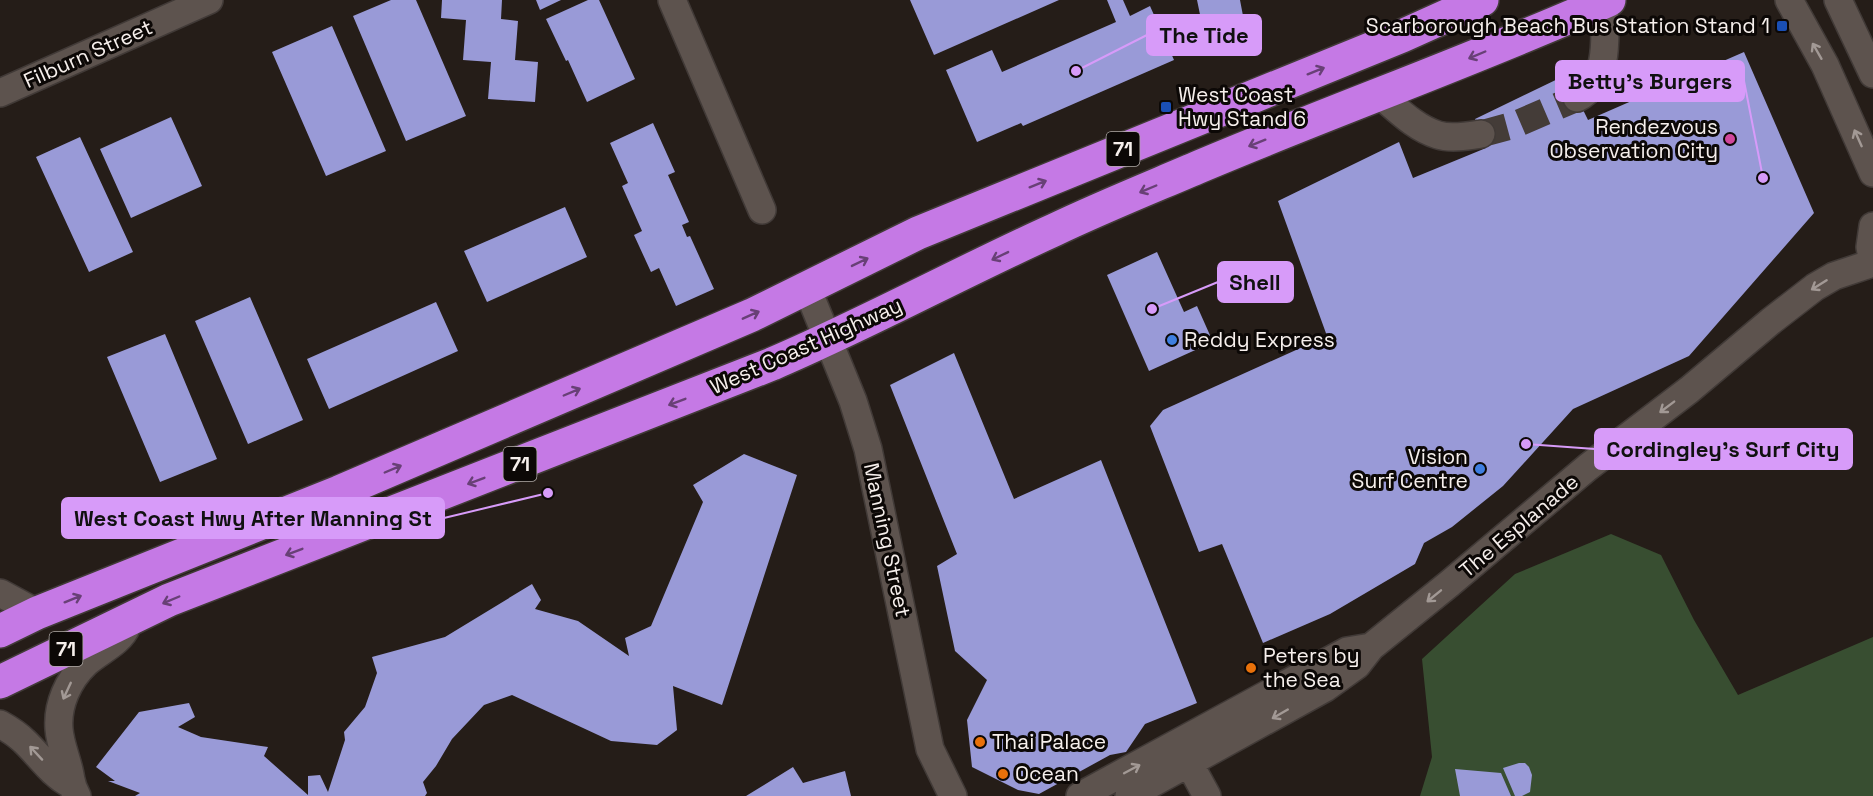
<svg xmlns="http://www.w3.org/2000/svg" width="1873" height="796" viewBox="0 0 1873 796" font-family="'Space Grotesk',sans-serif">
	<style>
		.green { fill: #384e31 }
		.building { fill: #999ad7 }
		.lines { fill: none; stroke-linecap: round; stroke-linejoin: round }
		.minor-tunnel { stroke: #443c38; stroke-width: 27; stroke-dasharray: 27 14; stroke-linecap: butt }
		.minor-casing { stroke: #413a37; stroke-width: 30 }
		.highway-casing { stroke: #413a37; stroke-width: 36 }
		.minor { stroke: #5d534e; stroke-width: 27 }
		.highway { stroke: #c579e5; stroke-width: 33 }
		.oneway { stroke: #a29995 }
		.oneway2 { stroke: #684076 }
		.transit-dot { fill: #1a4fb4; stroke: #0c0806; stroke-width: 2 }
		.hotel-dot { fill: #d1479c; stroke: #0c0806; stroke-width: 2 }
		.shop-dot { fill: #3f7fe0; stroke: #0c0806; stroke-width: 2 }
		.food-dot { fill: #e8710a; stroke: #0c0806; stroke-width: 2 }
		.labels { text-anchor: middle; stroke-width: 6; stroke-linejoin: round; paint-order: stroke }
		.shield { fill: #0c0806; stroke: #b0aaa7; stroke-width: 1.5 }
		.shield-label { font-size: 20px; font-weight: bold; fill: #f6efec }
		.poi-label { font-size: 21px; fill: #f6efec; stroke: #0c0806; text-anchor: start }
		.street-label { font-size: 21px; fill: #f6efec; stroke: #0c0806 }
		.leader { fill: none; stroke: #d79bf9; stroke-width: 2 }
		.callout-dot { fill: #d79bf9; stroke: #0c0806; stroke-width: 2 }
		.callout { fill: #d79bf9; stroke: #d79bf9; stroke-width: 2 }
		.callout-label { font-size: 22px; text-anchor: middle; font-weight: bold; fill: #111 }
	</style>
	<rect width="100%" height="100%" fill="#251d18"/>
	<path class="green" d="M1611 534 1661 555 1694 620 1738 695 1873 637V796H1420L1432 757 1422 659 1515 574Z"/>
	<path class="building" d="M391 0H416L466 116 406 141 353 16Z
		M442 0H502L501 19 518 21 515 60 538 62 535 102 488 99 491 62 463 60 466 20 441 18Z
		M536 0H561L540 10Z
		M588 0H599L635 79 587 102 568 60 566 61 546 19Z
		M910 0H1059L934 55Z
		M1107 0H1123L1130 16 1150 6 1174 60 1023 126 1021 123 977 142 946 70 992 50 1002 72 1116 22Z
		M1197 0H1240L1244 21 1203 29Z
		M332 26 386 151 326 176 272 52Z
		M1744 52 1814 213 1689 356 1573 409 1503 486 1452 527 1424 543 1415 564 1330 614 1263 643 1222 544 1199 552 1150 426 1163 410 1327 336 1278 201 1399 142 1413 178 1486 148 1475 119 1566 75 1588 120Z
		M171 117 202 186 131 218 100 149Z
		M653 123 675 172 668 175 689 222 682 225 687 237 690 236 714 289 676 306 659 268 651 272 634 235 642 231 622 186 628 183 610 143Z
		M80 137 133 252 89 272 36 157Z
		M565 207 587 257 487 302 464 251Z
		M1157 252 1184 312 1197 306 1213 342 1149 371 1107 275Z
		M250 297 303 420 248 444 195 321Z
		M436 302 458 351 329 409 307 359Z
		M165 334 217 459 160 482 107 357Z
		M954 353 1014 499 1101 460 1197 703 1145 724 1126 752 1110 755 1039 794 1018 790 972 767 967 720 987 680 955 651 937 566 957 554 890 385Z
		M744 454 797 475 722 705 673 686 677 730 657 745 611 741 512 695 484 705 452 739 436 766 423 782 427 793 425 796H135L140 793 108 781H115L96 767 139 712 189 703 195 717 178 727 201 737 268 747 264 756 308 795V776L320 775 328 792 345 740 344 732 365 707 377 673 372 657 445 637 532 584 541 600 535 609 578 621 629 656 625 638 651 626 703 502 693 485Z
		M1519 763H1525L1529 767 1532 775 1530 792 1522 796H1515L1503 768Z
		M793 767 803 783 845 771 851 796H746Z
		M1455 769 1501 773 1511 796H1460Z"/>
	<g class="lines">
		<path class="minor-tunnel" d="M1481 134 1514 125 1577 98"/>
		<defs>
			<path id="minor" d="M672 0 762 210
				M1789 0 1825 65 1873 173
				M1838 0 1873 74
				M0 93 209 0
				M1379 94C1397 109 1415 128 1438 135 1451 139 1468 136 1481 134
				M1577 98C1611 81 1605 34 1604 2
				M1873 226 1870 247 1873 263
				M807 288 853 401 868 449 930 749 953 796
				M0 593 37 613
				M0 724C9 729 17 734 24 741 39 755 51 774 70 784
				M1182 750 1207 796
				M77 796C70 784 72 782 69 770 66 757 60 743 59 729 57 705 68 680 86 663 99 651 120 643 127 626
				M1080 796 1347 651 1371 647
				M1129 796 1325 688 1357 665 1371 647 1449 584 1588 467 1689 390 1771 321 1815 287 1834 276 1873 263"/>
			<path id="highway" d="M0 631 37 613 339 492 752 315 918 233 1402 36 1482 0
				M0 682 169 600 772 364C868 323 959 273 1054 230 1102 207 1152 187 1201 166 1336 109 1474 60 1609 0"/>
		</defs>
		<use href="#minor" class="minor-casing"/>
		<use href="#highway" class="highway-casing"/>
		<use href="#minor" class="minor"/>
		<use href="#highway" class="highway"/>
	</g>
	<defs><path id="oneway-shaft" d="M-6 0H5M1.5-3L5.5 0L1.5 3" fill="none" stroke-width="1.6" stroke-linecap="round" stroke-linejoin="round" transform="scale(1.5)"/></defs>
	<g class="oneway">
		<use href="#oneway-shaft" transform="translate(1817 51) rotate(-120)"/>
		<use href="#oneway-shaft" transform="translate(1858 138) rotate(-114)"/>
		<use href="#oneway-shaft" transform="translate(1819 285) rotate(148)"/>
		<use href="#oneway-shaft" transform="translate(1667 407) rotate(143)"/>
		<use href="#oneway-shaft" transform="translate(1434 596) rotate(141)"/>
		<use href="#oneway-shaft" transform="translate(67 691) rotate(115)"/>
		<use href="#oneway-shaft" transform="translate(1280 714) rotate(150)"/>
		<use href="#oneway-shaft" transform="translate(36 753) rotate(-133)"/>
		<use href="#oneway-shaft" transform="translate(1132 769) rotate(-28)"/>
	</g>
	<g class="oneway2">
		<use href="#oneway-shaft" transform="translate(1477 55) rotate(157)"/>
		<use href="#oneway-shaft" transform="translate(1316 71) rotate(-22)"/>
		<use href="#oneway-shaft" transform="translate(1257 143) rotate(158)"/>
		<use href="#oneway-shaft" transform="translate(1038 184) rotate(-22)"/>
		<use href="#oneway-shaft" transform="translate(1148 189) rotate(157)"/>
		<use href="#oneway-shaft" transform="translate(1000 256) rotate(154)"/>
		<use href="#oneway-shaft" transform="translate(860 262) rotate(-26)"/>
		<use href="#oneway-shaft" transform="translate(751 315) rotate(-24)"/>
		<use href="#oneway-shaft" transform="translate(572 392) rotate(-23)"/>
		<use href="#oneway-shaft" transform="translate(677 402) rotate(159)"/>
		<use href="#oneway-shaft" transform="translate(393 469) rotate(-23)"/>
		<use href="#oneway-shaft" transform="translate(476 481) rotate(159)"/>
		<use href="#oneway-shaft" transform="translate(294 552) rotate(159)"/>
		<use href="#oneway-shaft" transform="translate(73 599) rotate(-22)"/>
		<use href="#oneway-shaft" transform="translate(171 600) rotate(157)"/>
	</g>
	<g class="transit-dot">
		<rect x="1776" y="20" width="12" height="12" rx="3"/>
		<rect x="1160" y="101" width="12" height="12" rx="3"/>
	</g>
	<circle class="hotel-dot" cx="1730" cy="139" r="6"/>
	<g class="shop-dot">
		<circle cx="1172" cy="340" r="6"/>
		<circle cx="1480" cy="469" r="6"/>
	</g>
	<g class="food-dot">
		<circle cx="1251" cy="668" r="6"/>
		<circle cx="980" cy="742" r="6"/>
		<circle cx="1003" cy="774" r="6"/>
	</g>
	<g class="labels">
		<g class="shield">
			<rect x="1106.5" y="132" width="33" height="34" rx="4.5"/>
			<rect x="503.5" y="447" width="33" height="34" rx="4.5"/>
			<rect x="49.5" y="632" width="33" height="34" rx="4.5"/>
		</g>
		<g class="shield-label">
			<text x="1123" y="156">71</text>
			<text x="520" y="471">71</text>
			<text x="66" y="656">71</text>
		</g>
		<g class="poi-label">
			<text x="1770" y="33" text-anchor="end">Scarborough Beach Bus Station Stand 1</text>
			<text x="1178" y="102">West Coast<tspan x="1178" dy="24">Hwy Stand 6</tspan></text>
			<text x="1718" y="134" text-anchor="end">Rendezvous<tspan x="1718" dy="24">Observation City</tspan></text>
			<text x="1184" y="347">Reddy Express</text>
			<text x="1468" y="464" text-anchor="end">Vision<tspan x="1468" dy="24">Surf Centre</tspan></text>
			<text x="1263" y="663">Peters by<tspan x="1263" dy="24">the Sea</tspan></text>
			<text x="992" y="749">Thai Palace</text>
			<text x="1015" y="781">Ocean</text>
		</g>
		<g class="street-label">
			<text transform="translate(88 54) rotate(-24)" y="7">Filburn Street</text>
			<text transform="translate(806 346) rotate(-24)" y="7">West Coast Highway</text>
			<text transform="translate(1519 526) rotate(-40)" y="7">The Esplanade</text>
			<text transform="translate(887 540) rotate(78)" y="7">Manning Street</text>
		</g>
	</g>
	<path class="leader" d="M1076 71L1147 35M1763 178L1744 81M1152 309L1218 282M1526 444L1595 449M548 493L444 518"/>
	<g class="callout-dot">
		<circle cx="1076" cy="71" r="6"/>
		<circle cx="1763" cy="178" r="6"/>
		<circle cx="1152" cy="309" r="6"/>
		<circle cx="1526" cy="444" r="6"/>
		<circle cx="548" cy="493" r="6"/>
	</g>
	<g class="callout">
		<rect x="1147" y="15" width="114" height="40" rx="6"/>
		<rect x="1556" y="61" width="188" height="40" rx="6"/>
		<rect x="1218" y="262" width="75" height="40" rx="6"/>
		<rect x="1595" y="429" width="257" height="40" rx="6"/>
		<rect x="62" y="498" width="382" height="40" rx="6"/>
	</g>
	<g class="callout-label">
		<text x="1204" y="43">The Tide</text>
		<text x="1650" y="89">Betty's Burgers</text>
		<text x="1255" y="290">Shell</text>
		<text x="1723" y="457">Cordingley's Surf City</text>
		<text x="253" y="526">West Coast Hwy After Manning St</text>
	</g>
</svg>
